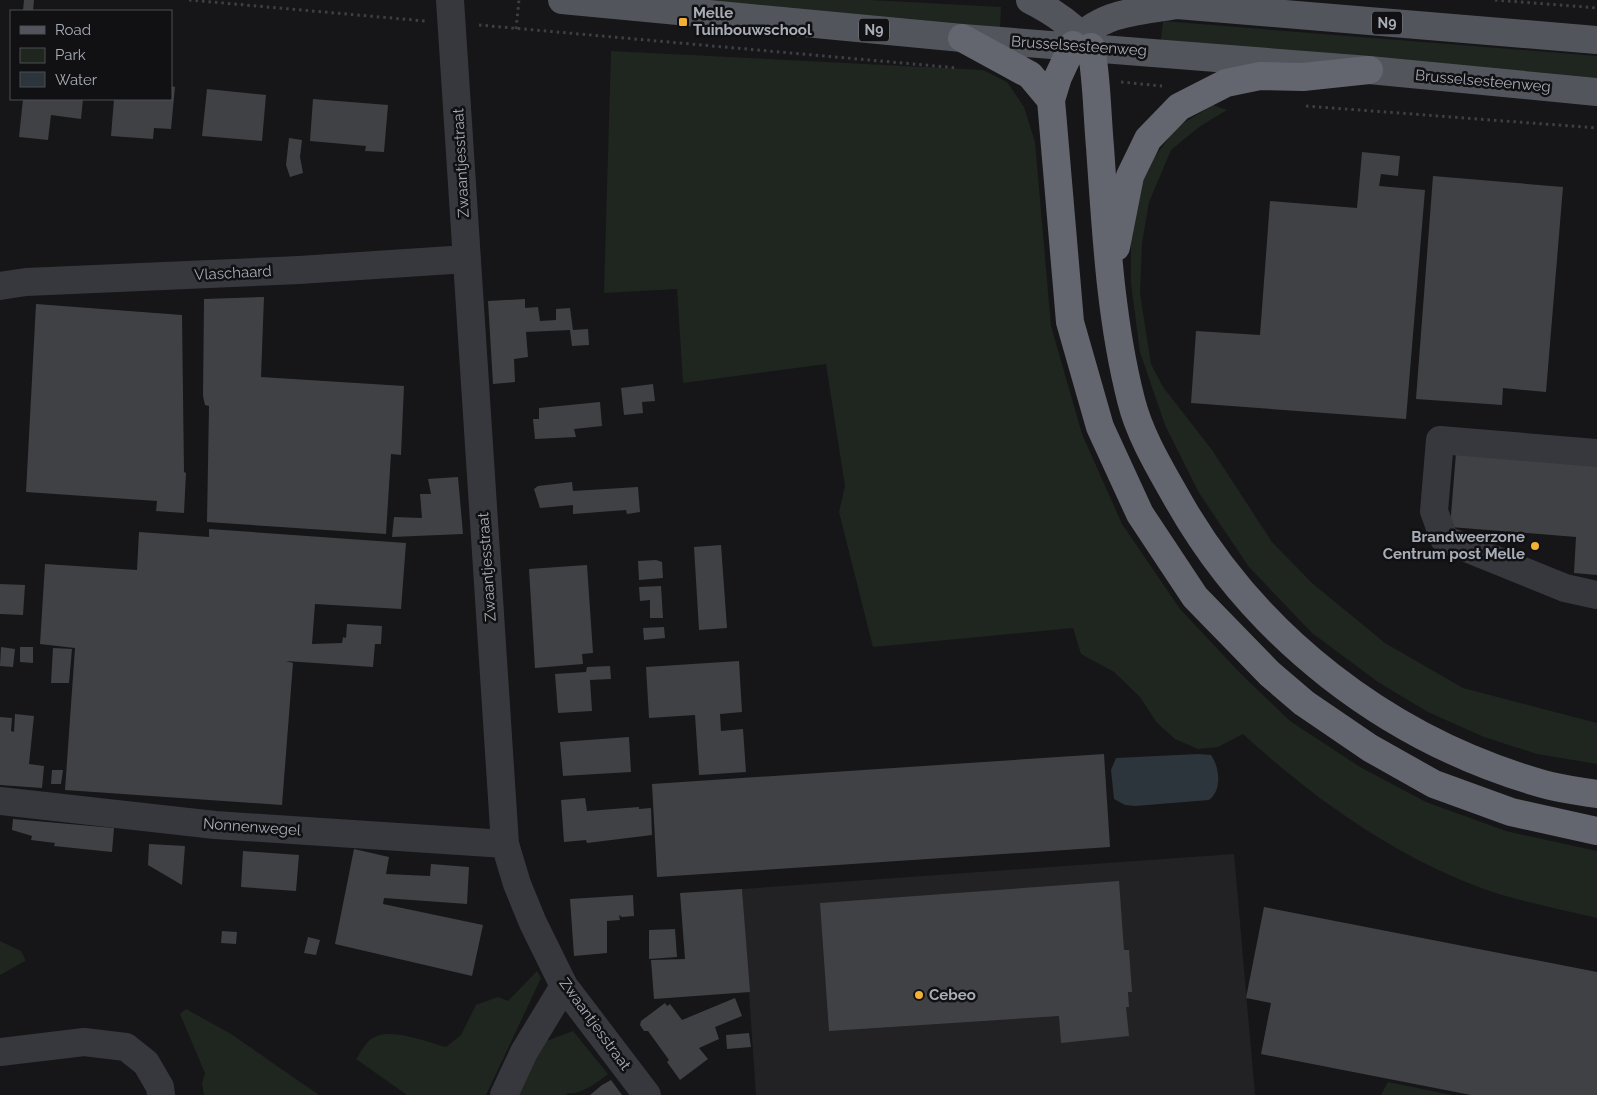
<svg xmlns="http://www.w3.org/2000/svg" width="1597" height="1095" viewBox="0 0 1597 1095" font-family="Raleway,sans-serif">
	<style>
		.built { fill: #222225 }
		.green { fill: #1e261f }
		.water { fill: #2c353c }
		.building { fill: #404145 }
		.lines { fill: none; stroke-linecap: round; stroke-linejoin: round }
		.path { stroke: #3d3f44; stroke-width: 3; stroke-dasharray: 2.5 4; stroke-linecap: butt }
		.minor { stroke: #37383d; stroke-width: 28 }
		.major { stroke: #53555c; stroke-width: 28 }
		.highway { stroke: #63666e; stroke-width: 28 }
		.poi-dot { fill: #f2b134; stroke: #111113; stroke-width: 2 }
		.labels { text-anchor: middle; stroke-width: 5; stroke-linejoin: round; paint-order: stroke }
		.shield { fill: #111113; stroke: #7b7e86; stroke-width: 1 }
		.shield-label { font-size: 14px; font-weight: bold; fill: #a8adb8 }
		.poi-label { font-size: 15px; font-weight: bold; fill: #a8adb8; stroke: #111113; text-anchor: start }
		.street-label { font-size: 15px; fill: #a8adb8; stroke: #111113 }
	</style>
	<rect width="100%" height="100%" fill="#161618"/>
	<path class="built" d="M1234 854 1255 1095H756L742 889Z"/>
	<path class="green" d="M637 0H870L1001 7 1000 31Z
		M1163 21 1597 56V80L1161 40Z
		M611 51 983 70 1007 82 1024 107 1035 142 1051 326 1082 434 1122 524 1180 609 1240 673 1290 721 1360 767 1426 802 1506 831 1597 851V918C1560 909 1511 900 1476 886 1388 852 1312 797 1243 734L1218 747 1198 749 1175 739 1157 723 1140 697 1114 672 1081 654 1073 628 873 647 839 512 845 486 826 364 683 383 677 289 604 293Z
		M1213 105 1227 110 1199 127 1171 150 1149 202 1142 243 1140 294 1151 364 1163 387 1212 450 1272 542 1312 583 1385 643 1463 688 1597 723V764L1537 754 1484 737 1428 712 1378 682 1312 633 1249 567 1199 493 1165 425 1140 352 1131 283V221L1144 171 1177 127Z
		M0 941 21 951 25 959V961L0 975Z
		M537 971 541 978 486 1095H407L356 1059C360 1054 364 1045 370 1040 387 1025 426 1042 446 1047L461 1035 476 1005 498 997 508 1001Z
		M186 1009 231 1034 319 1095H204L202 1083 205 1073 180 1014Z
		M573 1031 608 1074C598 1082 581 1095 568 1093L566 1095H519L544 1042Z
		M1388 1082 1452 1095H1381Z"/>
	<path class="water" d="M1198 754 1211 755C1220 768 1222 790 1209 800L1135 806 1125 805 1114 799 1111 770 1116 758Z"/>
	<path class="building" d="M24 0H34L33 11H23Z
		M171 86 175 87 171 129 154 128 153 139 111 136 114 99H171Z
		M207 89 266 95 262 141 202 136Z
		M23 99H83L81 119 51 115 48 140 19 137Z
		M313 99 388 105 384 152 365 151 366 146 310 141Z
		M289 138 302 140 300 157 303 173 290 177 286 165Z
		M1362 152 1400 156 1398 176 1381 174 1379 186 1425 190 1406 419 1191 403 1196 331 1260 335 1270 201 1357 208Z
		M1433 176 1563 187 1546 392 1503 388 1502 405 1416 399Z
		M264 297 261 377 404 386 401 455 391 454 386 534 207 522 209 406 205 405 203 396 204 299Z
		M525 299V308L538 307 540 321 556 320V309L570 308 573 330 588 329 589 345 572 346 570 330 526 332 528 357 514 359 515 382 493 384 488 301Z
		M36 304 182 315 184 472 186 473 184 513 156 511 157 501 26 492Z
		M653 384 655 401 642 402 643 413 624 415 621 388Z
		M600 402 602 426 574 429 576 437 535 439 533 419H539V408Z
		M1456 453 1597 464V575L1574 573 1576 537 1450 527Z
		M458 477 463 534 392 537 394 517 422 518 420 494H431L428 479Z
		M572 482 573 491 638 487 640 512 627 514 626 510 573 514V505L540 508 534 489 538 486Z
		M209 529 406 543 401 609 315 604 312 644 342 643 343 637 346 638 347 624 382 626 381 644H375L373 667 286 661 293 663 282 805 65 790 75 648 40 644 45 564 137 570 139 532 209 537Z
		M721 545 727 628 699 630 694 547Z
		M656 560 662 562 663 578 639 580 638 561Z
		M587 565 593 653 582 654 583 664 535 668 529 569Z
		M0 584 25 585 23 615 0 614Z
		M661 586 663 618H650V600L640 601 639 587Z
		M664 627 665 638 644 640 643 628Z
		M1 647 15 649 13 667 0 666Z
		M20 647H33V663L20 662Z
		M53 648 72 649 69 683H51Z
		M739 661 742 712 720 714 721 731 743 729 746 772 699 775 695 715 649 718 646 667Z
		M610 666 611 679 590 680 592 711 558 713 555 674 586 672 587 667Z
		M15 714 34 716 29 764 44 766 42 788 0 785V717L12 718 11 731 14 732Z
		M629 737 631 772 563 776 560 742Z
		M1104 754 1110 847 657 877 652 784Z
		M52 770H63L61 784H51Z
		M585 798 587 811 639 807V809L651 808 652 835 587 843 586 840 564 842 561 800Z
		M13 819 114 828 112 852 54 846 55 843 31 840 32 836 12 830Z
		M149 844 185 846 182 885 148 865Z
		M354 849 389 857 386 874 430 876 431 864 469 867 467 904 384 898 383 904 483 925 472 976 335 944Z
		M243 851 299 855 296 891 241 887Z
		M1119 881 1124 950H1129L1132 992H1128L1129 1007H1126L1129 1036 1061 1043 1059 1016 829 1031 820 903Z
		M742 889 750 992 654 999 651 960 685 959 680 893Z
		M633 895 634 916 622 917 619 915 620 920 607 921V953L574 956 570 899Z
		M1264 907 1597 972V1095H1471L1261 1054 1271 1003 1246 998Z
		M675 929 677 957 649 959V930Z
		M222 931 237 932 236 944 221 943Z
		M308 937 320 940 316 955 304 953Z
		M735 998 742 1016 715 1027 719 1039 699 1048 708 1059 680 1080 667 1062 669 1060 648 1031H644L640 1025 641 1021 665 1003 667 1006 670 1004 682 1020Z
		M749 1033 751 1047 727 1049 726 1035Z
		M611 1080 622 1095H590L602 1085Z"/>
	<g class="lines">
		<path class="path" d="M189 0 425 21
			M1495 0 1597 8
			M479 25 958 68
			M516 29 519 0
			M1121 82 1162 86
			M1306 106 1597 128"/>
		<path class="minor" d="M450 0 505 844 517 884 533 923 564 986 647 1095
			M0 286 26 282 299 270 467 259
			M1597 453 1440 440 1434 511 1444 539 1565 588 1597 595
			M0 801 215 825 505 844
			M0 1052 84 1042 126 1047 146 1063 160 1087 161 1095
			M504 1095 524 1052 564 986"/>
		<path class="major" d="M562 0 962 38 1369 70 1597 92
			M1030 0C1054 12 1075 26 1091 47
			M1149 0 1177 5 1597 40
			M1073 45C1098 13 1134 12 1171 6"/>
		<path class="highway" d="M962 38 1030 75 1051 100
			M1073 45 1058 77 1051 100 1070 322 1100 427 1140 514 1195 597 1270 674 1304 703 1370 748 1434 784 1511 812 1597 831
			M1091 47C1097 79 1097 114 1100 147 1106 232 1110 317 1131 400 1139 433 1158 465 1175 495 1253 636 1388 740 1543 784 1560 789 1579 791 1597 794
			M1116 247 1130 176 1148 139 1179 107 1226 83 1260 76 1303 77 1369 70"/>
	</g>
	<g class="poi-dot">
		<rect x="678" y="17" width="10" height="10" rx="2.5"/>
		<circle cx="1535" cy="546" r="5"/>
		<circle cx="919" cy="995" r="5"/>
	</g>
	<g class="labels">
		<g class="shield">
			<rect x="1372" y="11.5" width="30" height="23" rx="4"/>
			<rect x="859" y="18.5" width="30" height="23" rx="4"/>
		</g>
		<g class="shield-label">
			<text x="1387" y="28">N9</text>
			<text x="874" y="35">N9</text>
		</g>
		<g class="poi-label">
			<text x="693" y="18">Melle<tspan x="693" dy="17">Tuinbouwschool</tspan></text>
			<text x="1525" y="542" text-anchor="end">Brandweerzone<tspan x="1525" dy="17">Centrum post Melle</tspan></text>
			<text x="929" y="1000">Cebeo</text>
		</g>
		<g class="street-label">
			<text transform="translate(1079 46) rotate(4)" y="5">Brusselsesteenweg</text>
			<text transform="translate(1483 81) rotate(5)" y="5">Brusselsesteenweg</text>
			<text transform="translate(461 163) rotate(-93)" y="5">Zwaantjesstraat</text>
			<text transform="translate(233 273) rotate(-3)" y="5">Vlaschaard</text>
			<text transform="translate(487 567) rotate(-94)" y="5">Zwaantjesstraat</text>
			<text transform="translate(252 827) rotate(4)" y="5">Nonnenwegel</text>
			<text transform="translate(595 1024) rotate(54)" y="5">Zwaantjesstraat</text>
		</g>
	</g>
	<rect x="10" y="10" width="162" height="90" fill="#111113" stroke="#4d4f55"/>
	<rect x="20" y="26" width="25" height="8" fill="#53555c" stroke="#4d4f55"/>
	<text x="55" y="35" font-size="15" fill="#a8adb8">Road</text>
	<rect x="20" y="48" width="25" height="15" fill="#1e261f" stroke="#4d4f55"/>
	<text x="55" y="60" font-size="15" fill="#a8adb8">Park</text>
	<rect x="20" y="72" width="25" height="15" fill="#2c353c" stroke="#4d4f55"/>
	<text x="55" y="85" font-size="15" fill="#a8adb8">Water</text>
</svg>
